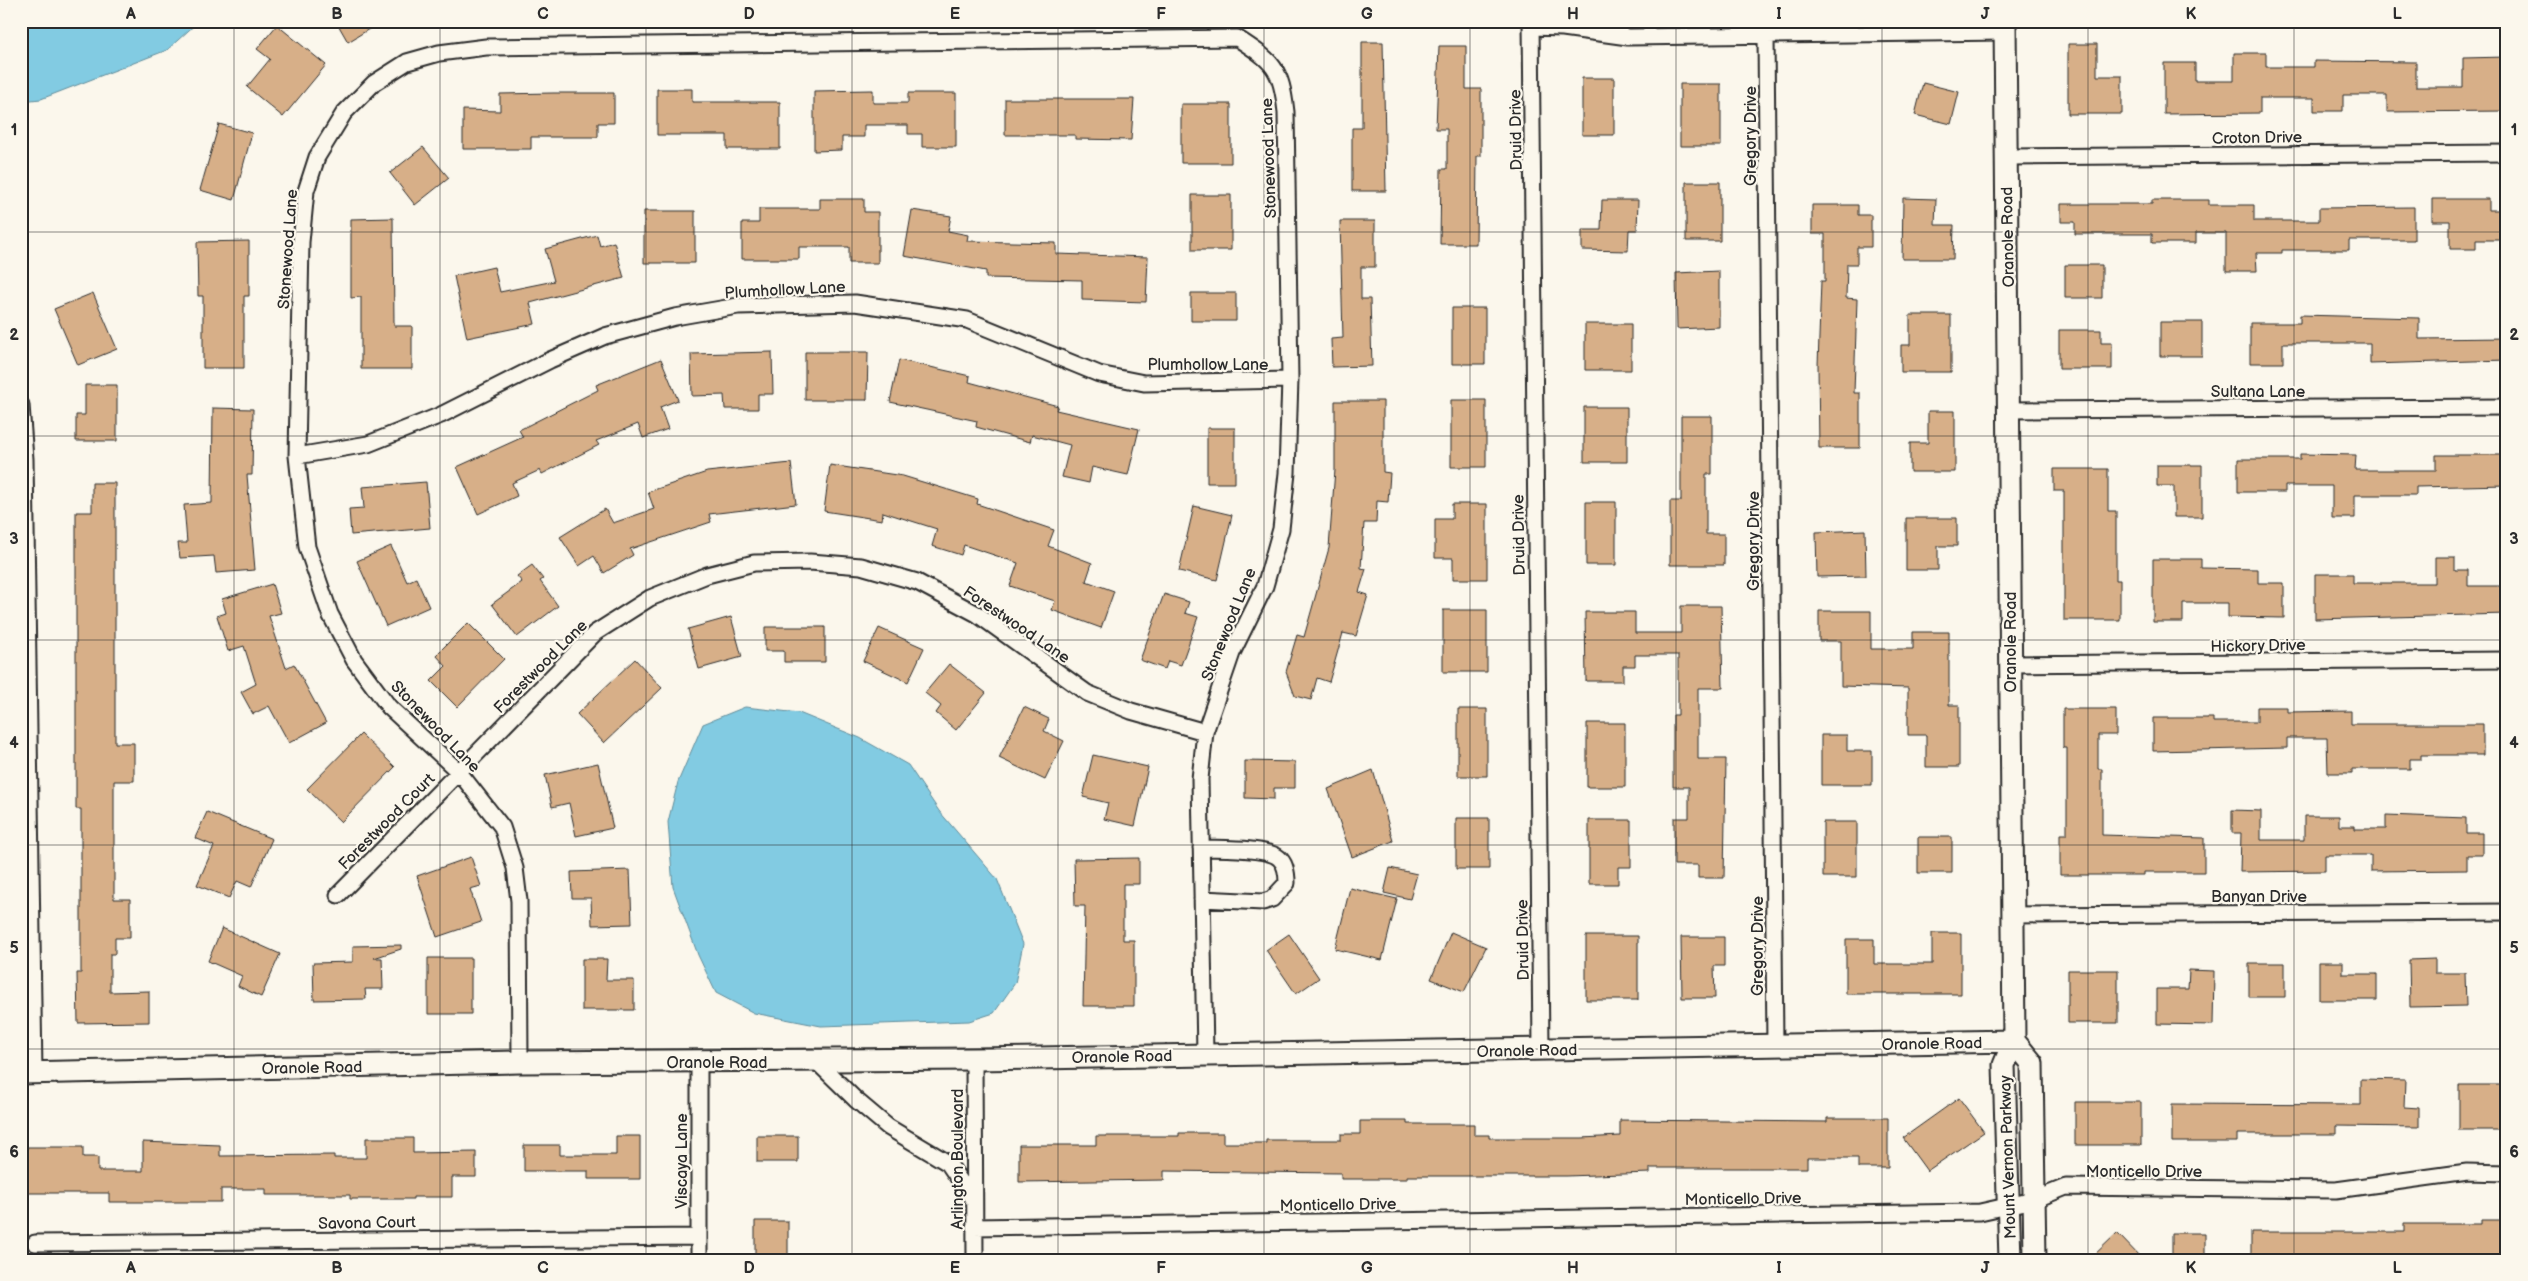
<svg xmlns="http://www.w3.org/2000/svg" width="2528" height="1281" viewBox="0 0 2528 1281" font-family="'Balsamiq Sans',sans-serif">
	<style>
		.water { fill: #82cbe2; stroke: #5f8b99 }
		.building { fill: #d7af88; stroke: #2b2b2b }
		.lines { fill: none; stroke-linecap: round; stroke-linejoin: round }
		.street-casing { stroke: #2b2b2b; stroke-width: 19 }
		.secondary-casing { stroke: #2b2b2b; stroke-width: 25 }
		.street { stroke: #fbf7ec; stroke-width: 15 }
		.secondary { stroke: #fbf7ec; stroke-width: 21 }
		.grid { fill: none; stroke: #2b2b2b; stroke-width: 1; stroke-opacity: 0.55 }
		.labels { text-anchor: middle; stroke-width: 4.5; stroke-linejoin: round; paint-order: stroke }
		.street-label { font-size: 16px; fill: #2b2b2b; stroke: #fbf7ec }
		.neatline { fill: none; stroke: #2b2b2b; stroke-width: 2 }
		.grid-label { font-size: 16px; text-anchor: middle; font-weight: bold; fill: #2b2b2b }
	</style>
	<rect width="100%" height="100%" fill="#fbf7ec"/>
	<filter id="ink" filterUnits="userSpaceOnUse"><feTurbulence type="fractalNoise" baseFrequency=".02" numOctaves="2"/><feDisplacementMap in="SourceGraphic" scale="10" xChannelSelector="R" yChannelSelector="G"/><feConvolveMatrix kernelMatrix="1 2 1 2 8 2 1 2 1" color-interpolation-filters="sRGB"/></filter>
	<g filter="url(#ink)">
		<path class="water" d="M21 21H199L167 50 41 99 21 101Z
			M745 707 799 713 860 738 908 765 939 811 997 879 1023 944 1015 983 994 1013 969 1021 821 1026 754 1013 716 993 698 955 673 887 668 822 678 782 703 724Z"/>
		<path class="building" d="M336 21H382L348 42Z
			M277 25 326 65 283 117 247 87 270 59 257 49Z
			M1362 42H1383L1386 191H1352V128H1362Z
			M2068 44H2097V76H2122V114H2068Z
			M1439 46H1466V89H1481V156H1477L1476 244H1440L1441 169H1447V129H1436Z
			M2234 53H2266V67H2314V61L2416 62V87H2463V58L2507 57V111L2387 112V95H2343V111H2314V98H2260V113L2164 114V63H2195V81H2234Z
			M1582 78H1614V135H1582Z
			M1923 83 1959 92 1951 124 1915 115Z
			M1680 84H1721V146H1680Z
			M657 89H692V102H780V149H727V135H657Z
			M873 90V103H908V93H956V147H922V134H908V125H864V137H842V150L814 151V91Z
			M553 93H614V123H598V137H531V149H463V110L500 111V94Z
			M1005 99H1134L1131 140 1075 139V135H1005Z
			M1181 104H1231V163H1181Z
			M219 124 252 133 234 200 200 190Z
			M423 147 449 178 415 205 390 173Z
			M1686 182H1720V241H1686Z
			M1192 195H1231V250H1192Z
			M1903 198 1936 199 1935 225H1954L1953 259H1902Z
			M820 199H864V212H878V263H849V247H799V259H742V223H759V209H820Z
			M2432 199H2489V210H2507V240H2476V249H2450V221H2432Z
			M1602 200H1638L1637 230H1629L1628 251 1582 250V230H1601Z
			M2152 200H2209V205H2254V221H2319V208L2414 207V240H2349V250H2282V253H2256L2257 271H2226V233H2196V243H2152V234H2075V222H2061V204H2152Z
			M1812 205H1858V215H1871V247H1857V264H1847L1846 298 1857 299 1854 393H1860V448H1819L1818 365 1821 281H1825V234H1812Z
			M912 210 951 216 948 231 968 235 967 241 1056 243V254L1148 257 1146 302 1082 300V280L986 278V271L904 256Z
			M644 211H695V263H644Z
			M393 218 394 326H412V369H361V297L351 298V219Z
			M1340 221H1375V267H1361V299H1370L1372 366 1332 367 1331 339 1343 338Z
			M597 235 600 246 614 242 624 278 530 303 535 324 467 338 454 276 494 267 500 292 554 281 545 249Z
			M249 241V296H244V368H203V296H198L197 242Z
			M2065 265H2102V298H2065Z
			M1719 271V327L1677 329 1676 273Z
			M93 293 117 349 78 365 54 309Z
			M1191 293H1236V321H1191Z
			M1452 308H1485V364H1452Z
			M1910 315H1951V372H1901V345H1910Z
			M2300 315 2419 318V339L2507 338V360L2370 364V343H2283V363H2250V323H2300Z
			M2160 322H2202V356H2160Z
			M1585 324H1631V370H1585Z
			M2059 330H2101V343H2112V369H2059Z
			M772 352 773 394H758V409H725L724 395 692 396 691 354Z
			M805 352H868L867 400H805Z
			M661 359 678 400 660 407 668 429 643 438 638 424 596 441 599 445 542 474 540 470 512 483 517 496 478 514 457 467 523 437 519 430 598 390 596 385Z
			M899 360 970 376 969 382 1058 406 1056 410 1139 429 1128 475 1092 467 1089 483 1062 477 1070 445 1032 435 1030 442 976 427 977 421 890 402Z
			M85 385H117V441H76V415H85Z
			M1451 400H1486V467H1451Z
			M1335 401H1383V472L1390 473 1388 502 1377 501 1376 523H1364L1361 568 1366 569 1359 592 1368 595 1356 636 1343 633 1329 682 1317 678 1311 700 1295 696 1286 672 1297 635 1304 637 1329 548 1335 470Z
			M1584 407H1627V462H1584Z
			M213 408 253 409 252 475H247L255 570 216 573 214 556 180 558 178 543H187L184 505 212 503Z
			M1928 411H1955V472H1910V443H1928Z
			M1681 416H1712V474H1706V534H1724V565H1670V501H1681Z
			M1207 428H1235V483H1207Z
			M2300 454 2356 455 2355 470H2436V455H2507V485L2416 487V495H2355V518H2332V486H2285V492H2238V459H2300Z
			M791 463 796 504 709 514 711 522 630 549 633 555 604 573 594 556 579 566 560 537 605 509 613 523 654 509 648 492 707 472Z
			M830 465 903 476 978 499 977 504 1054 530 1048 546 1092 563 1086 581 1114 591 1101 628 1052 610 1055 601 1010 586 1018 563 964 545 961 555 932 546 937 529 883 512 882 520 824 511Z
			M2157 465H2202V517H2174V486H2157Z
			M2054 469H2108V511H2116V580H2120V620H2064V491H2054Z
			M426 482 430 528 351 535 349 509 364 508 362 487Z
			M92 483H115V743H134V781H114V899H130V938H115V954H110V992L149 991V1022L78 1023 77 973H81V809H76V512H92Z
			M1586 502H1616V565H1586Z
			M1452 504H1487V579H1453V558H1435V519H1452Z
			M1194 506 1232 515 1217 580 1179 571Z
			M1906 518H1957V546H1938V570H1906Z
			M1865 530 1866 576 1817 577 1816 532Z
			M391 546 407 582 416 578 429 607 386 626 357 561Z
			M2435 557H2455V570H2468V586H2507V614L2315 619V574H2353V583H2435Z
			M2153 559H2201V568L2258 569V583H2284V618L2228 617V603H2183V622H2153Z
			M532 565 543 579 540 581 558 606 517 637 492 604 522 582 517 576Z
			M272 584 281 613 269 616 286 668 294 664 326 723 289 743 269 706 253 714 241 692 256 684 244 646 228 651 217 616 226 613 222 599Z
			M1164 594 1189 602 1185 613 1198 617 1181 665 1168 661 1165 669 1140 660Z
			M1681 606H1721L1723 688H1698V759H1726L1724 878H1698V865H1674V818H1689V787H1673V715H1678V655H1635V666H1623V681H1586L1585 612H1635V633H1681Z
			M1443 610H1487V672H1443Z
			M1819 611H1871V649H1913V632H1949V705H1959V767H1926V735H1908V688L1841 686V641H1819Z
			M731 617 742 657 699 669 688 629Z
			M468 623 504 659 457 707 431 681 446 666 436 655Z
			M765 627H825V662H784V651H765Z
			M879 628 924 648 908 682 863 661Z
			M635 659 662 688 604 743 577 714Z
			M949 664 986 693 956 730 936 713 941 706 925 693Z
			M1024 707 1049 719 1044 731 1064 741 1045 780 999 758Z
			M2257 707H2287V712L2351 711V724H2483V755H2421V759H2410V769H2352V773H2328L2327 738H2287V748L2153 751V718H2213V722H2257Z
			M1458 709H1487V776H1458Z
			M2063 709H2116V735H2098V769H2102V835L2204 838V872H2144V875H2060V834H2067V748H2063Z
			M1587 723H1625V787H1587Z
			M361 734 395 767 341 822 307 789Z
			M1821 735H1847V751H1872V785H1821Z
			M1093 755 1148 767 1135 826 1104 819 1108 803 1083 797Z
			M1245 761 1295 762V788H1274V799L1245 798Z
			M598 763 613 828 576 836 569 803 552 807 545 775Z
			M1373 770 1393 841 1352 857 1328 789Z
			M2232 810 2261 811V840H2304V816H2339V826H2355V829H2386V815L2466 818V833H2482V855H2467V870L2371 871V855H2325V871L2240 872 2241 833H2232Z
			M207 812 272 839 251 887 237 881 229 898 197 885 214 846 195 838Z
			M1456 818H1489V869H1456Z
			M1589 820H1631V867H1618V884H1589Z
			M1823 822H1857V877H1823Z
			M1918 837H1952V873H1918Z
			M471 857 481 886 470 889 481 922 437 937 417 876Z
			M1139 858V884H1123V940H1134V1006H1083L1085 906H1075L1074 859Z
			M1390 868 1417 874 1410 899 1384 893Z
			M630 870 632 924 592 925 591 898H572L571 872Z
			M1350 888 1397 899 1382 960 1335 949Z
			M222 928 280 954 261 997 238 986 242 976 208 961Z
			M1451 932 1486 947 1464 992 1431 979Z
			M1932 933H1961V994H1846V939H1874V964H1932Z
			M1289 934 1319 978 1296 994 1266 950Z
			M1586 936H1638V1000H1586Z
			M1681 937H1724V966H1714L1715 998H1682Z
			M401 945V949L374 958H382L383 989H365L366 999 314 1000 313 963 353 962V946Z
			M428 958H471V1014H428Z
			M582 959H607L606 980H634V1010H582Z
			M2435 959V973H2465L2466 1006 2410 1007 2409 960Z
			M2319 962H2343V974H2377V1000H2319Z
			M2249 963H2285V997H2249Z
			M2068 970H2118V1023H2068Z
			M2189 970 2214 971 2213 1025 2157 1024V989H2188Z
			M2361 1079 2405 1080 2404 1107 2419 1108V1127L2336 1126V1134H2237V1142H2172V1104L2361 1105Z
			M2459 1085H2507V1130H2459Z
			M1959 1098 1984 1132 1927 1171 1903 1138Z
			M2075 1102H2141V1145H2075Z
			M1827 1118H1888V1168H1858V1158H1807V1168H1650V1173L1567 1176H1407V1179H1341V1173L1164 1171V1180L1019 1182V1145H1096V1136H1179V1133H1223V1143H1266V1140H1341V1134H1360V1121H1407V1124H1474V1135H1489V1138H1582L1620 1136V1120L1827 1122Z
			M616 1136H640V1179H588V1171H524V1145H560V1155H616Z
			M757 1136H798V1162H757Z
			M366 1138H413V1153L476 1152V1177H452V1197H413V1199H350V1195H266V1189H221V1202H109V1193H27V1147H83V1157H98V1171H143V1142L220 1145V1156L334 1155V1158H366Z
			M2481 1220H2507V1260H2251V1232H2404V1224H2481Z
			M755 1221H788V1260H755Z
			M2117 1233 2143 1260H2089Z
			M2172 1233H2205V1260H2172Z"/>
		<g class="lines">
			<defs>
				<path id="street" d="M1531 21 1541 1049
					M1531 27 1563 28 1628 37 2005 32
					M1766 36 1775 1046
					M2007 157 2507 153
					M21 405 25 459 34 1073
					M2009 410 2507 407
					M297 456 368 444 441 415 550 360 605 336 675 317 738 306 855 303 967 320 1099 374 1144 383 1290 380
					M2010 664 2507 660
					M1201 848C1219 849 1266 847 1279 858 1286 864 1287 875 1287 883L1272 899 1263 902 1202 899
					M338 895 595 633 650 598 707 575 754 563 810 562 861 566 917 582 977 614 1087 693 1131 711 1205 732
					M2012 915 2507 912
					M974 1059 975 1260
					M816 1061 856 1100 888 1127 948 1163 974 1201
					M520 1062 519 901 515 868 502 827 459 772 389 707 354 660 330 614 307 547 297 456 301 242 306 191 317 157 344 113 374 83 407 62 439 53 486 47 1237 38C1274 62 1281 68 1286 112L1290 380 1287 473 1281 529 1265 586 1232 653 1205 732 1200 779 1205 1054
					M699 1062V1260
					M974 1227 1980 1212 2034 1200 2066 1187 2336 1190 2467 1172 2507 1173
					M35 1243 699 1237"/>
				<path id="secondary" d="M2005 21 2014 1041 2004 1065 2010 1260
					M2014 1041 2032 1063 2035 1260
					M21 1073 520 1062 974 1059 2014 1041"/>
			</defs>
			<use href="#street" class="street-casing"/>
			<use href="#secondary" class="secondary-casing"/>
			<use href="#street" class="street"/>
			<use href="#secondary" class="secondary"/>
		</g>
	</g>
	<path class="grid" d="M234 21V1260M440 21V1260M646 21V1260M852 21V1260M1058 21V1260M1264 21V1260M1470 21V1260M1676 21V1260M1882 21V1260M2088 21V1260M2294 21V1260M21 232H2507M21 436H2507M21 640H2507M21 845H2507M21 1049H2507"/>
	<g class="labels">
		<g class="street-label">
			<text transform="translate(1515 130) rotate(-91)" y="6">Druid Drive</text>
			<text transform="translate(1750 136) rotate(-90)" y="6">Gregory Drive</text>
			<text transform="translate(2257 137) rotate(-1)" y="6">Croton Drive</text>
			<text transform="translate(1268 158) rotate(-92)" y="6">Stonewood Lane</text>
			<text transform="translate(2007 237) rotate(-91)" y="6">Oranole Road</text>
			<text transform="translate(287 249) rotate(-86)" y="6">Stonewood Lane</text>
			<text transform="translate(785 289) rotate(-3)" y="6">Plumhollow Lane</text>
			<text x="1208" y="370">Plumhollow Lane</text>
			<text x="2258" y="397">Sultana Lane</text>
			<text transform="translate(1518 535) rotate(-91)" y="6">Druid Drive</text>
			<text transform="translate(1753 541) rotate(-90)" y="6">Gregory Drive</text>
			<text transform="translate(1017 624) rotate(34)" y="6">Forestwood Lane</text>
			<text transform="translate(1228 624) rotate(-68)" y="6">Stonewood Lane</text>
			<text transform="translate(2010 642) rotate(-90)" y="6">Oranole Road</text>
			<text transform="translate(2258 645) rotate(-1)" y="6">Hickory Drive</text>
			<text transform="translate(540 666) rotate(-45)" y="6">Forestwood Lane</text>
			<text transform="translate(436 726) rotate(46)" y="6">Stonewood Lane</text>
			<text transform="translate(386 821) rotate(-45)" y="6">Forestwood Court</text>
			<text x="2259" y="902">Banyan Drive</text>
			<text transform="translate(1522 940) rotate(-91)" y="6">Druid Drive</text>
			<text transform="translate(1757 946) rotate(-90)" y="6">Gregory Drive</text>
			<text transform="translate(1932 1043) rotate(-1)" y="6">Oranole Road</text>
			<text transform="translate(1527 1050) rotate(-1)" y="6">Oranole Road</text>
			<text transform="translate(1122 1056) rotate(-1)" y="6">Oranole Road</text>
			<text x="717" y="1068">Oranole Road</text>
			<text transform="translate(312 1067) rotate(-1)" y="6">Oranole Road</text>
			<text transform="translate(2007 1157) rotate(-92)" y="6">Mount Vernon Parkway</text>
			<text transform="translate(957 1159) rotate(-90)" y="6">Arlington Boulevard</text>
			<text transform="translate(681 1161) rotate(-90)" y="6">Viscaya Lane</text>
			<text x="2144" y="1177">Monticello Drive</text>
			<text transform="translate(1743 1198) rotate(-1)" y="6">Monticello Drive</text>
			<text transform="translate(1338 1204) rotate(-1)" y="6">Monticello Drive</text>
			<text transform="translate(367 1222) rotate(-1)" y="6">Savona Court</text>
		</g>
	</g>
	<rect width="2528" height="1281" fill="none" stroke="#fbf7ec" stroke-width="55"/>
	<rect x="28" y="28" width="2472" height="1226" class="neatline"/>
	<g class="grid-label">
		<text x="131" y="19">A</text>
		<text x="337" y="19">B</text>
		<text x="543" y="19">C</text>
		<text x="749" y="19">D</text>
		<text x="955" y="19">E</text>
		<text x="1161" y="19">F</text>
		<text x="1367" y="19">G</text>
		<text x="1573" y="19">H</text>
		<text x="1779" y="19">I</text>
		<text x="1985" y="19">J</text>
		<text x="2191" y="19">K</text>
		<text x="2397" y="19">L</text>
		<text x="14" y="135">1</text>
		<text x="2514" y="135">1</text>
		<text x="14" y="340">2</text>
		<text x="2514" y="340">2</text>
		<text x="14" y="544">3</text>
		<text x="2514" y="544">3</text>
		<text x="14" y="748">4</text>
		<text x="2514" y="748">4</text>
		<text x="14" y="953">5</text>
		<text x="2514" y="953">5</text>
		<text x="14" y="1157">6</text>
		<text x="2514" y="1157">6</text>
		<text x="131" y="1273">A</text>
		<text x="337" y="1273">B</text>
		<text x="543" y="1273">C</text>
		<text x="749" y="1273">D</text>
		<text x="955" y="1273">E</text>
		<text x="1161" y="1273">F</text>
		<text x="1367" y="1273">G</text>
		<text x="1573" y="1273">H</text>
		<text x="1779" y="1273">I</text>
		<text x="1985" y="1273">J</text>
		<text x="2191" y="1273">K</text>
		<text x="2397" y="1273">L</text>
	</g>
</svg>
